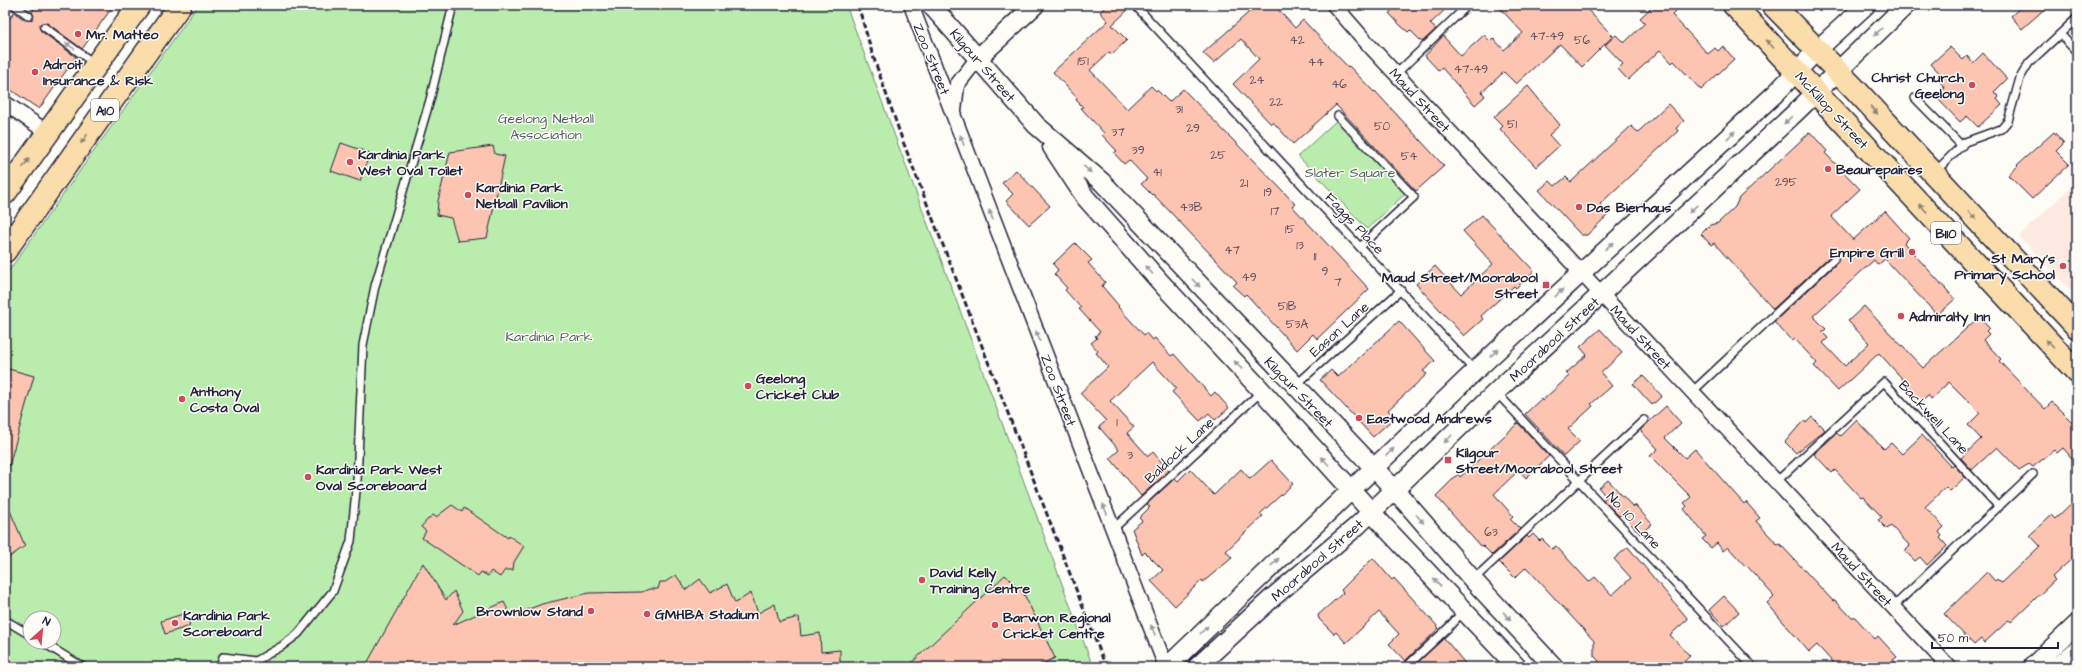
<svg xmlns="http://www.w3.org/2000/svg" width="2082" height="672" viewBox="0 0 2082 672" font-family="'Architects Daughter',sans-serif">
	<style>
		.built { fill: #fdebe2 }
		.green { fill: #baedad; stroke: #6e8874; fill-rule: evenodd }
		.building { fill: #fcc4b1; stroke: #22223b }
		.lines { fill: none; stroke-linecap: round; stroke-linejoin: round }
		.service-casing { stroke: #22223b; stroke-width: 10 }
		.minor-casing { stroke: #22223b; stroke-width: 17 }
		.tertiary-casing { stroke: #22223b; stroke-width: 21 }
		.trunk-casing { stroke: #22223b; stroke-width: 25 }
		.service { stroke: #fdfcf7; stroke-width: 7 }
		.minor { stroke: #fdfcf7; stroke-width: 14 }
		.tertiary { stroke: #fdfcf7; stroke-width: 18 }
		.trunk { stroke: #fbddab; stroke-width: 22 }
		.rail { stroke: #22223b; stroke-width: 3; stroke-dasharray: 6 3; stroke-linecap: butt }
		.oneway { fill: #9a9aa2 }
		.oneway2 { fill: #8e8073 }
		.poi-dot { fill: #d1495b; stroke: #fdfcf7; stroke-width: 1.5 }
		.labels { text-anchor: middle; stroke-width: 3; stroke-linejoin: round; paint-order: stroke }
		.number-label { font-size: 12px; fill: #584a58 }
		.shield { fill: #fdfcf7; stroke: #646373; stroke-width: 1 }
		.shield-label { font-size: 13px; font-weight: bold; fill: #22223b }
		.poi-label { font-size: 14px; font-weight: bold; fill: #22223b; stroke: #fdfcf7; text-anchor: start }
		.street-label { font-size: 14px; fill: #22223b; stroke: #fdfcf7 }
		.park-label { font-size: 14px; fill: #505f5d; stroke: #fdfcf7 }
	</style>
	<rect width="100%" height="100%" fill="#fdfcf7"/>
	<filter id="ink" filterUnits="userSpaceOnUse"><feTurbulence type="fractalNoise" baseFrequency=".025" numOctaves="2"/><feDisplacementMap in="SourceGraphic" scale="8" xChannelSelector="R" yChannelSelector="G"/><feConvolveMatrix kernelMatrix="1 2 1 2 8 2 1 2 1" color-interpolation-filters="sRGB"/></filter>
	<g filter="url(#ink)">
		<path class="built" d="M2077 181V297L2019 236Z"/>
		<path class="green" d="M198 5H846L1093 667H5V276ZM30 618H54V642H30Z
			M1338 119 1406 193 1367 229 1298 156Z"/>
		<path class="building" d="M36 5H114L82 49 47 23 40 24 39 27 41 31 76 57 39 109 5 86V26L14 12 25 20H31L34 16 32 12Z
			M1107 5H1130L1131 7 1112 25 1127 40 1112 54 1109 52 1090 70 1127 109 1151 86 1156 91 1157 90 1169 102 1183 89 1282 190 1295 204 1292 206 1369 289 1317 339 1313 334 1297 350 1246 294 1244 296 1233 286 1237 282 1153 194 1152 195 1141 184 1147 179 1129 160 1124 164 1114 153 1117 151 1102 135 1104 133 1081 108 1083 107 1076 100 1077 98 1053 72 1108 21 1100 12Z
			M1257 5H1274L1295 28 1303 20 1348 67 1349 66 1374 92 1375 91 1444 166 1416 191 1336 105 1293 144 1273 122 1271 124 1233 84 1259 59 1241 39 1214 63 1203 53Z
			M1398 5H1450L1430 24 1436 29 1422 42 1410 30 1408 32 1400 25 1389 13Z
			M1497 5H1583L1613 36 1582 67 1560 44 1516 84 1504 72 1482 92 1485 96 1475 105 1442 68 1439 71 1425 56 1443 36 1461 56 1484 35 1490 41 1493 38 1504 50 1523 33Z
			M1654 5H1682L1672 15 1708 54 1715 48 1718 51 1723 46 1734 59 1701 90 1674 61 1672 63 1660 50 1628 80 1618 69 1623 64 1605 45 1616 35 1624 43 1645 23 1640 18Z
			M2023 5H2049L2022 29 2011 16Z
			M1950 47 1963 60 1967 56 1973 63 1983 53 2007 79 1994 92 1999 97 1997 99 2002 105 1978 127 1967 116 1960 122 1936 97 1945 88 1940 82 1944 78 1931 64Z
			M1528 86 1560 125 1549 135 1559 146 1536 167 1500 129 1503 126 1494 117Z
			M1668 104 1684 121 1676 128 1678 131 1600 204 1609 214 1587 235H1581L1539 190 1550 181 1555 186 1566 177 1571 182 1631 126 1638 132Z
			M1810 132 1827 151 1825 153 1860 189 1831 216 1853 240 1885 211 1909 238 1904 243 1955 299 1937 315 1885 259 1878 265 1874 260 1813 316 1826 329 1822 332 1828 338 1823 343 1845 366 1869 343 1848 321 1864 306 1923 368 1979 317 1989 328 1986 331 1989 334 1983 340 2001 359 1999 361 2045 409 2052 402 2077 427V464L2063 448 2057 453 2054 450 2033 467 2029 464 2019 470 1997 447 1972 470 1961 458 1981 439 1968 425 1980 413 1949 382 1931 399 1928 395 1920 402 1905 386 1907 384 1879 353 1838 391 1814 366 1817 363 1795 339 1792 341 1774 322 1837 263 1838 256 1835 254 1831 255 1773 309 1714 243 1711 245 1701 234 1710 225 1718 223 1735 207 1739 198Z
			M2054 132 2064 143 2056 151 2069 164 2032 199 2008 175 2018 166 2017 165Z
			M341 143 370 153 360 181 331 171Z
			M493 146 495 154 505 156 487 238 458 241 451 218 437 215 438 201 450 152Z
			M1016 170 1050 206 1029 225 1006 201 1013 194 1002 183Z
			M1482 215 1534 271 1516 288 1514 286 1481 316 1483 319 1464 336 1416 284 1435 266 1461 294 1493 264 1463 231Z
			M1075 243 1092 260 1088 263 1105 282 1102 286 1119 306 1118 307 1144 335 1146 333 1152 340 1155 338 1171 356 1174 354 1211 396 1215 392 1229 408 1215 420 1209 413 1200 421 1172 392 1176 388 1152 362 1110 401 1134 427 1127 433 1148 456 1153 452 1169 471 1141 496 1110 458 1119 450 1099 427 1106 421 1080 393 1108 367 1096 353 1098 351 1091 343 1097 338 1095 336 1100 332 1079 309 1081 308 1065 290 1067 288 1054 274 1058 270 1053 264Z
			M1399 321 1435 361 1423 371 1427 374 1388 410 1395 417 1373 437 1320 380 1331 370 1338 377Z
			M1600 329 1622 353 1601 373 1612 386 1591 404 1593 406 1568 429 1580 441 1564 456 1525 414 1541 399 1542 401 1569 376 1566 373 1587 355 1580 347Z
			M5 368 34 376 9 466H5Z
			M1643 376 1662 396 1652 405 1633 384Z
			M1666 406 1681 423 1665 438 1685 458 1695 449 1744 504 1746 502 1760 518 1756 521 1778 545 1780 544 1833 601 1835 600 1852 618 1854 616 1875 639 1878 636 1897 657 1893 660 1900 667H1837L1817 645 1809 652 1767 603 1774 596 1747 566 1746 567 1728 547 1723 551 1717 543 1711 548 1702 539 1706 536 1684 509 1687 506 1684 503 1691 497 1650 456 1658 449 1640 430Z
			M1812 417 1825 430 1796 453 1785 442 1804 420 1806 423Z
			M1856 420 1884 449 1891 443 1902 454 1922 435 1952 467 1954 465 1965 477 1950 491 1946 487 1925 507 1944 527 1939 532 1942 536 1940 538 1947 546 1927 565 1920 557 1915 561 1905 551 1910 546 1891 526 1887 529 1878 520 1882 517 1863 497 1861 498 1835 470 1832 473 1814 454 1837 433 1840 436Z
			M1518 423 1549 456 1526 478 1519 470 1494 494 1513 516 1510 519 1520 529 1492 555 1482 545 1480 546 1436 496 1458 474 1460 477Z
			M1271 460 1293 484 1260 514 1263 516 1226 551 1232 558 1203 582 1202 580 1175 606 1151 581 1163 570 1145 552 1142 555 1132 529 1142 521 1139 518 1150 507 1147 504 1175 478 1178 481 1190 469 1214 495 1241 469 1250 479Z
			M1608 480 1633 507 1635 505 1652 524 1640 534 1622 514 1619 516 1603 500 1606 497 1599 488Z
			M2077 498V554L2052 577 2055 580 2011 622 2009 620 1984 643 1981 639 1974 645 1944 614 1987 572 1995 581 1997 579 2001 583 2040 546 2030 535 2051 515 2055 519Z
			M5 499 25 546 5 560Z
			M452 505 462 512 464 508 508 538 509 536 524 546 514 562 513 570H505L500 577 491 571 488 576 481 572 478 576 422 538 426 531 421 527 427 520 433 515 436 517Z
			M1533 534 1540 541 1542 539 1552 549 1556 546 1589 582 1595 577 1612 595 1631 578 1614 559 1628 547 1688 619 1670 635 1690 656 1678 667H1598L1599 661 1594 656V641L1526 567 1515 578 1499 562 1527 536 1529 538Z
			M1373 558 1392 580 1394 578 1439 628 1405 661 1389 644 1399 634 1379 612 1346 643 1336 632 1334 634 1319 619 1318 615 1343 593 1341 590Z
			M423 563 446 600 454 591 463 611 453 625 504 602 511 616 542 604 589 593 642 592 649 589H658L660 582H665L676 575 686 590 700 579 710 593 727 584 735 603 751 593 758 613 775 604 779 622 799 617 801 636 820 633 821 652 840 650V667H365Z
			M1005 575 1023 592 1055 658 1034 667H907Z
			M1724 596 1739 612 1724 626 1709 610Z
			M186 613 190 626 165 634 161 621Z
			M1444 638 1468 667H1413Z"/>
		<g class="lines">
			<defs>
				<path id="service" d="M14 5 29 16
					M1135 5 1475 371
					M5 7 7 5
					M44 27 95 64
					M2060 34 2077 52
					M1396 74 1468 5
					M1915 98 1962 146
					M1338 116 1414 197 1360 247
					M1935 172 1965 142 2001 129 2008 121 2020 78 2029 63 2077 18
					M1296 385 1401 290
					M1692 392 1834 259
					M1497 393 1753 667
					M1776 482 1884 382 1999 507
					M1113 529 1262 391
					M1473 580 1644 420
					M1893 607 2033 474
					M5 620 30 635
					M42 642 83 667
					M220 667 223 657 256 661 282 646 298 634 333 591 351 541 357 481 363 345 375 286 430 100 453 5
					M1406 667 1449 627 1464 610"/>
				<path id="minor" d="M911 5 1166 667
					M1334 5 1368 44 1949 667
					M5 103 48 133
					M954 111 957 85 977 59"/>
				<path id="tertiary" d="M931 5 1036 125 1102 182 1395 490 1473 580 1554 667
					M977 59 1035 5
					M1052 147 1085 197 1162 284 1262 391 1384 526 1517 667
					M1167 667 1475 371 1777 92 1817 50 1866 5
					M1197 667 1272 598 1357 526 1496 392 1796 112 1906 5
					M2032 667 2077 624
					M2058 667 2077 650"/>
				<path id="trunk" d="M1734 5 2077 372
					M1773 5 1854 88 2077 327
					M5 193 139 5
					M5 251 180 5"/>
			</defs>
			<use href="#service" class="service-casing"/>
			<use href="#minor" class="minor-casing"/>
			<use href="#tertiary" class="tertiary-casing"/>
			<use href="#trunk" class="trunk-casing"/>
			<use href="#service" class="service"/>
			<use href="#minor" class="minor"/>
			<use href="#tertiary" class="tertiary"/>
			<use href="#trunk" class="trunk"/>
			<path class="rail" d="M858 5 873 56 902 139 1106 667"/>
		</g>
		<defs><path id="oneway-solid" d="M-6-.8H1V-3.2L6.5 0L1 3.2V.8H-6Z"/></defs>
		<g class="oneway">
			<use href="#oneway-solid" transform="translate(1878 32) rotate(136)"/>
			<use href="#oneway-solid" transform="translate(70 46) rotate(-145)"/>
			<use href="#oneway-solid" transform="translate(1788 120) rotate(137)"/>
			<use href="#oneway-solid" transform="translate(1731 135) rotate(-43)"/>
			<use href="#oneway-solid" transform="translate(962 140) rotate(-110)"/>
			<use href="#oneway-solid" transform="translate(1087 169) rotate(41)"/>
			<use href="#oneway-solid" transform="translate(1693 209) rotate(137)"/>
			<use href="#oneway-solid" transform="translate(991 215) rotate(-111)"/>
			<use href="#oneway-solid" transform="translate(1609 246) rotate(-42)"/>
			<use href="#oneway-solid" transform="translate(1149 270) rotate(-132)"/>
			<use href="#oneway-solid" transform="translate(1196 283) rotate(46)"/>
			<use href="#oneway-solid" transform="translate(1559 293) rotate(-43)"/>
			<use href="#oneway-solid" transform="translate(1038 336) rotate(-111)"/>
			<use href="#oneway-solid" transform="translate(1494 353) rotate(-43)"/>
			<use href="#oneway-solid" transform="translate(1238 365) rotate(-133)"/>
			<use href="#oneway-solid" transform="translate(1448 439) rotate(135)"/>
			<use href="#oneway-solid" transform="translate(1390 452) rotate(-44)"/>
			<use href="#oneway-solid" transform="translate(1325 461) rotate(-132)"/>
			<use href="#oneway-solid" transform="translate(1105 509) rotate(-111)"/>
			<use href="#oneway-solid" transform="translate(1420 519) rotate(49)"/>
			<use href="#oneway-solid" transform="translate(1275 562) rotate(-43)"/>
			<use href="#oneway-solid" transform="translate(1437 582) rotate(-133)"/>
			<use href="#oneway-solid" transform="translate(1507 616) rotate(47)"/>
			<use href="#oneway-solid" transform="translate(1153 630) rotate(-112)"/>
			<use href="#oneway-solid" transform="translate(1204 630) rotate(-45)"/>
		</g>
		<g class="oneway2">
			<use href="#oneway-solid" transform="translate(1770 44) rotate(-133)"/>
			<use href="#oneway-solid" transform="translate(1874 110) rotate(47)"/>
			<use href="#oneway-solid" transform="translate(84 139) rotate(126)"/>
			<use href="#oneway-solid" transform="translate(26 163) rotate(-54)"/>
			<use href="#oneway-solid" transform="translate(1923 208) rotate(-133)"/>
			<use href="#oneway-solid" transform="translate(1972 215) rotate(47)"/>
			<use href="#oneway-solid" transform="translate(2050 344) rotate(-133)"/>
		</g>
	</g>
	<g class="poi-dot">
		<circle cx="78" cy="34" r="4"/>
		<circle cx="35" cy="72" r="4"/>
		<circle cx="1972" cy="85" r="4"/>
		<circle cx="350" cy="162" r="4"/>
		<circle cx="1828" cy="169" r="4"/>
		<circle cx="468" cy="195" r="4"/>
		<circle cx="1579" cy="207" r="4"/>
		<circle cx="1912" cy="252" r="4"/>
		<circle cx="2063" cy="266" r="4"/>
		<rect x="1542" y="281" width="8" height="8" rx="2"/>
		<circle cx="1901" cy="316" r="4"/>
		<circle cx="748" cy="386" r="4"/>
		<circle cx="182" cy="399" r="4"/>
		<circle cx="1359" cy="418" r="4"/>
		<rect x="1444" y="456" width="8" height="8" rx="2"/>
		<circle cx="308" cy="477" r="4"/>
		<circle cx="922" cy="580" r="4"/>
		<circle cx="591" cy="611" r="4"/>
		<circle cx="647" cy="614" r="4"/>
		<circle cx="175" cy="623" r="4"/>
		<circle cx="995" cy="625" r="4"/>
	</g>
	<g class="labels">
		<g class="number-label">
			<text x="1547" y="40">47-49</text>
			<text x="1297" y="44">42</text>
			<text x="1582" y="44">56</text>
			<text x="1083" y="65">151</text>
			<text x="1316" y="66">44</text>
			<text x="1471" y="73">47-49</text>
			<text x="1257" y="84">24</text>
			<text x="1339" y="88">46</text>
			<text x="1276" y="106">22</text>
			<text x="1179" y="113">31</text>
			<text x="1512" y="128">51</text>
			<text x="1382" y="130">50</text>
			<text x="1193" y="132">29</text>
			<text x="1118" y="136">37</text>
			<text x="1138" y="154">39</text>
			<text x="1218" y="159">25</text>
			<text x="1409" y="160">54</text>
			<text x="1157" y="176">41</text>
			<text x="1786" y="186">295</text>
			<text x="1244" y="187">21</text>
			<text x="1268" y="196">19</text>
			<text x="1191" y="211">43B</text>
			<text x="1275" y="215">17</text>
			<text x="1290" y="233">15</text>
			<text x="1300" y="249">13</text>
			<text x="1232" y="254">47</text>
			<text x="1315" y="260">11</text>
			<text x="1325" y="275">9</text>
			<text x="1249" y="281">49</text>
			<text x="1338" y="286">7</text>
			<text x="1287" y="310">51B</text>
			<text x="1297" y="328">53A</text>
			<text x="1117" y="426">1</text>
			<text x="1130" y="459">3</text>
			<text x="1491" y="536">63</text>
		</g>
		<g class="shield">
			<rect x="91" y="99" width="28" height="22" rx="3"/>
			<rect x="1931" y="222" width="30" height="22" rx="3"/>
		</g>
		<g class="shield-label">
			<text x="105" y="115">A10</text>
			<text x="1946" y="238">B110</text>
		</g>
		<g class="poi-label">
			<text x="86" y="39">Mr. Matteo</text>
			<text x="43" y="69">Adroit<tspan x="43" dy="16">Insurance &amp; Risk</tspan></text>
			<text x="1964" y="82" text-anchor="end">Christ Church<tspan x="1964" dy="16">Geelong</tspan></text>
			<text x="358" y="159">Kardinia Park<tspan x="358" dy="16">West Oval Toilet</tspan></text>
			<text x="1836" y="174">Beaurepaires</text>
			<text x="476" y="192">Kardinia Park<tspan x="476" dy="16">Netball Pavilion</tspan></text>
			<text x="1587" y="212">Das Bierhaus</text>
			<text x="1904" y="257" text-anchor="end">Empire Grill</text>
			<text x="2055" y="263" text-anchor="end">St Mary's<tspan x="2055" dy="16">Primary School</tspan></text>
			<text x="1538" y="282" text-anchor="end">Maud Street/Moorabool<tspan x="1538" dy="16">Street</tspan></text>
			<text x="1909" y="321">Admiralty Inn</text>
			<text x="756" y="383">Geelong<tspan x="756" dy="16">Cricket Club</tspan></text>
			<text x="190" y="396">Anthony<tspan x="190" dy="16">Costa Oval</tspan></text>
			<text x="1367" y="423">Eastwood Andrews</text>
			<text x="1456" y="457">Kilgour<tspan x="1456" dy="16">Street/Moorabool Street</tspan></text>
			<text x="316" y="474">Kardinia Park West<tspan x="316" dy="16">Oval Scoreboard</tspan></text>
			<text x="930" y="577">David Kelly<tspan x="930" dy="16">Training Centre</tspan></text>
			<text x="583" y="616" text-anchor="end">Brownlow Stand</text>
			<text x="655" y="619">GMHBA Stadium</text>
			<text x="183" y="620">Kardinia Park<tspan x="183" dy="16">Scoreboard</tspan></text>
			<text x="1003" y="622">Barwon Regional<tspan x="1003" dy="16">Cricket Centre</tspan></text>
		</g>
		<g class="street-label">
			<text transform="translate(932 59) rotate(68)" y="5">Zoo Street</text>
			<text transform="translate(983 65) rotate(49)" y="5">Kilgour Street</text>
			<text transform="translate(1420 100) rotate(47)" y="5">Maud Street</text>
			<text transform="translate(1832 110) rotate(47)" y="5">McKillop Street</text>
			<text transform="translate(1355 223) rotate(47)" y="5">Faggs Place</text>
			<text transform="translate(1339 329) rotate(-42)" y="5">Eason Lane</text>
			<text transform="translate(1641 337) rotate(47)" y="5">Maud Street</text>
			<text transform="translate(1554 339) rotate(-43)" y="5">Moorabool Street</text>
			<text transform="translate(1059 390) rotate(69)" y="5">Zoo Street</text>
			<text transform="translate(1299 392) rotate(46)" y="5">Kilgour Street</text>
			<text transform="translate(1934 417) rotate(47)" y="5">Backwell Lane</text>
			<text transform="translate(1179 450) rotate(-43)" y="5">Baldock Lane</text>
			<text transform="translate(1634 520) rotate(47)" y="5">No. 10 Lane</text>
			<text transform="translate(1317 560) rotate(-41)" y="5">Moorabool Street</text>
			<text transform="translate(1862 574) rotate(47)" y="5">Maud Street</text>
		</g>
		<g class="park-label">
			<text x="546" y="123">Geelong Netball<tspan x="546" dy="16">Association</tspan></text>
			<text x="1350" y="177">Slater Square</text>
			<text x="549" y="341">Kardinia Park</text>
		</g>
	</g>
	<rect width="2082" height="672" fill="none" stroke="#fdfcf7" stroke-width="20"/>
	<rect x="10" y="10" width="2062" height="652" fill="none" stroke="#22223b" stroke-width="1.5" filter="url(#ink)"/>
	<g transform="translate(42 630) rotate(27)"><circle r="19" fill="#fdfcf7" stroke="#a5a5ac"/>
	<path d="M0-3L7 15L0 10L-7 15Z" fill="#d1495b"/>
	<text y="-6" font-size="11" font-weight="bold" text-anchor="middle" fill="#22223b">N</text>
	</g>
	<path d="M1932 642v6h126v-6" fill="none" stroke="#22223b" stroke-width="2"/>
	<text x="1938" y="642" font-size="12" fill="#22223b" stroke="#fdfcf7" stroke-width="3" paint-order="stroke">50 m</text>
</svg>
